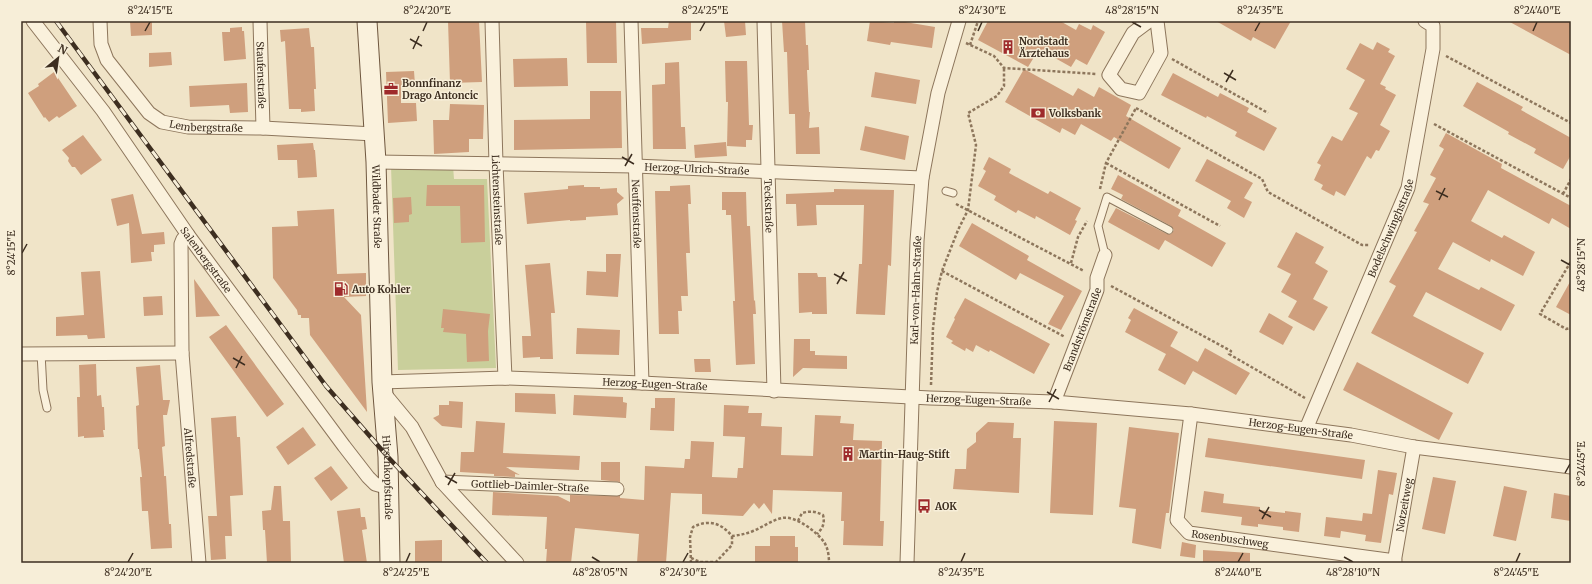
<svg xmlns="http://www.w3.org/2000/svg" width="1592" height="584" viewBox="0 0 1592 584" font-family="Merriweather,serif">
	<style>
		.green { fill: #c9cf9b }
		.building { fill: #cf9f7d }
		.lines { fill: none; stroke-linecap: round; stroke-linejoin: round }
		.lane-casing { stroke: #8d765c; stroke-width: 9 }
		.street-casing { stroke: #8d765c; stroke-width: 15 }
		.secondary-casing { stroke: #6f573f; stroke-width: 21 }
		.path { stroke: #8d765c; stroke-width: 2.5; stroke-dasharray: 3 2; stroke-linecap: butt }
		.lane { stroke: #faf1dc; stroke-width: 7 }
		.street { stroke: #faf1dc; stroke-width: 13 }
		.secondary { stroke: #faf1dc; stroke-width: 19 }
		.rail-casing { stroke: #3d2e20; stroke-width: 4.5 }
		.rail { stroke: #f7eed8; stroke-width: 3; stroke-dasharray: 9; stroke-linecap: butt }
		.ticks { fill: none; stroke: #3d2e20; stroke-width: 1.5 }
		.labels { text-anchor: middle; stroke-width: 3; stroke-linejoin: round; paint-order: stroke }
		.poi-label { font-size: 10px; font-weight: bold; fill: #3d2e20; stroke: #f7eed8; text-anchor: start }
		.street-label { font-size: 10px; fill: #3d2e20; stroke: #f7eed8 }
		.neatline { fill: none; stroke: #3d2e20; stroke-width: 1.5 }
		.ticks-label { font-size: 10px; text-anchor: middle; fill: #3d2e20 }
	</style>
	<rect width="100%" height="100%" fill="#f0e4c8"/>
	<path class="green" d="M391 166H453L454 179H487L496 368 398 370Z"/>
	<path class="building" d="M130 21H152V35L131 36Z
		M448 21H479L482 82 450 83Z
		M586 21H616L617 63H587Z
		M669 21H691V40L642 44 641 28H668Z
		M724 21H745L746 35 726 37Z
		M782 21H805L806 45H808L809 70H807L809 112H810L809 128 819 127 820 154H796L795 114H789L787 52H784Z
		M870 21 894 23V21H899L935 27 932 48 891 42 890 45 867 41Z
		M988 21H1060L1076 30 1079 24 1091 30 1093 25 1105 32 1087 65 1076 59 1071 67 1039 49 1028 67 978 40Z
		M1216 21H1291L1275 49 1253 37 1251 41Z
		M1508 21H1571V55Z
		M242 27V31H244L246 59 224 61 222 32H230V28Z
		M309 28 311 47H314L316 89H314L315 111 301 112V109H289L285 41 281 42 280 30Z
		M1377 42 1390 49 1388 52 1395 56 1380 84 1386 87 1385 89 1396 95 1380 125 1390 131 1379 151 1376 150 1371 159 1367 156 1345 196 1336 191 1334 196 1321 189 1323 185 1314 180 1321 165 1317 163 1332 136 1342 141 1358 113 1349 109 1365 80 1346 69 1360 43 1373 50Z
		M171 52 172 65 149 67V53Z
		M567 58 568 86 514 87 513 59Z
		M725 61H747L749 125H753L752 140H746V147L727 146 728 102H726Z
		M679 62 681 127H685L686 149H653L652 85 665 84V63Z
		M1024 69 1073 96 1078 88 1094 97 1099 87 1131 105 1126 116 1181 148 1169 169 1114 137 1111 141 1081 124 1075 135 1062 128 1060 133 1005 102Z
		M414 71 415 85H401V103H416L417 121 388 123 386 72Z
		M54 72 77 106 59 118 57 116 49 122 45 117 44 118 28 93 39 86 38 84Z
		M875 72 920 80 916 104 871 97Z
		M1173 73 1218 97 1220 93 1249 108 1247 112 1277 128 1264 151 1235 136 1237 132 1207 116 1206 118 1161 95Z
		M1477 82 1523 107 1521 110 1571 138V155L1563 169 1534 153 1536 149 1508 134 1509 132 1463 106Z
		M247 83 248 112 230 113 229 105 190 107 189 86Z
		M590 91H621L622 148 514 150V120L590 119Z
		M450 104 484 105 483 139H469V152L434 154 433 120H449Z
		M865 126 909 136 905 160 860 150Z
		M1446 133 1502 164 1501 168 1571 206V229L1552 218 1549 224 1488 190 1471 221 1502 238 1504 235 1535 252 1523 276 1491 259 1490 262 1453 242 1438 269 1479 290 1481 287 1515 305 1501 331 1426 292 1413 316 1484 353 1468 384 1371 333 1396 286 1389 282 1417 232 1414 231 1429 204 1423 202 1436 178 1430 175 1444 149 1439 146Z
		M83 135 102 160 81 175 75 167H72L68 161 69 158 62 150Z
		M726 142 727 156 695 158 694 145Z
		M313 143 314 150H315L317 177 298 178 297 160H278L277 145Z
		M989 157 1011 169 1009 173 1020 179 1048 194 1050 191 1081 208 1075 220 1077 221 1070 235 1036 216 1035 219 1018 210 1016 213 994 200 996 196 978 186 986 171 983 169Z
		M1207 159 1253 183 1244 198 1252 202 1244 218 1227 208 1231 201 1195 181Z
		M1118 175 1181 210 1178 216 1226 243 1212 267 1165 240 1159 250 1108 222 1116 208 1167 234H1171L1174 230 1171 226 1121 199 1123 195 1111 189Z
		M427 185H484L485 242 461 243 460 206H426Z
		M584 185V187H600V189L617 188V192L624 198 617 204 618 215 586 217V220L570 221V220L527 224 524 193 568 189V186Z
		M690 185 691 204H688L690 253H686L688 296H681L682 311H678L679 334H659L655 191H670V186Z
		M834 189 894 190 891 266 888 265 885 315 856 314 859 264H862L864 205H816L817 225 797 226 796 204H786V194L834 192Z
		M722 192H746L747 226H750L754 301 755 300 756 314H753L755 364 736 365 733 301H735L731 215H726V210H722Z
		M133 194 142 234 164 232 165 244 154 245V252H151L152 261 131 263 129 223 117 226 111 199Z
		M411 197 412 214 409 215V222L394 223 393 198Z
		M334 209 337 274 366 273V296L344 297 361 315 367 412 310 335 309 318H301V315H298L297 310 273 278 272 227 298 226 297 211Z
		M972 223 1029 256 1027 260 1082 291 1061 330 1048 324 1064 296 1020 273 1016 280 959 246Z
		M1296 232 1324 247 1315 263 1328 271 1313 299 1328 307 1314 331 1288 317 1297 301 1281 292 1291 274 1277 267Z
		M606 254H621L618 297 586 295 587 271 606 272Z
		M550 263 555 313H551L553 359H540V357L523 358 522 336H531L525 265Z
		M100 271 105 338 88 339 87 335 56 336V317L84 315 81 272Z
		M798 273H817L818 277H826L827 314H812V312L799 313Z
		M194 279 220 316 196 317Z
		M1571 280V315L1556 307Z
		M162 296 163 315 144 316 143 297Z
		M965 298 1050 344 1034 374 990 350 989 352 976 345 973 352 966 348 965 351 951 343 953 341 946 337 955 319 954 318Z
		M1134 308 1178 332 1166 354 1125 332 1131 320 1128 318Z
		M443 309 490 314 488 331 489 361 467 362 466 334 443 332 444 328H441Z
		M1269 313 1293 327 1283 345 1259 332Z
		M226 325 284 404 267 417 209 337Z
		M577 328 620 330 619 355 576 354Z
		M794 339H810V351H815V355L847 356V369L803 368 793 377Z
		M1170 346 1198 362 1185 385 1158 370Z
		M1205 348 1250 373 1236 395 1193 371Z
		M694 359H710L711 372H695Z
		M1357 362 1453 413 1439 440 1343 390Z
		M96 364 97 396 101 395 102 407H104L105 430H103L104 437 84 438V436L78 437 77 397H80L79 365Z
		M160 365 163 400H170L167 415H163L165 446 162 447 164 472V476H166L169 524H171L172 548 151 549 148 511H142L140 477H142L139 449H138L136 406 139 405 136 367Z
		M515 393 555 394 556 414 515 412Z
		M574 395 623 397V402L627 403 626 418 573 415Z
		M655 398H675L674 431 650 430 651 408H655Z
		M449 401 463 402 462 428 442 426 433 418 439 415V405H449Z
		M724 405 749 406 748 413H762L761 426 782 427 781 455 813 456 815 415 841 416 840 423 854 424 853 440 882 441 880 521H884L883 546 843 545 844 521H841L842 492 773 490 772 514 764 503 759 509 754 503 743 516 702 514V494L671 493 666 563H637L639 534 575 528 571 563H546L547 549H545L547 517 492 515 493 492 558 496 570 502V495L620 496V498L644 500 645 466 684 468 685 459H690L691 441 714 442 712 477 737 478 738 468H743L745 437 723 436Z
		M236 416 237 437H240L243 495 230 496 232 536H225L226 559 211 560 208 516H217L211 418Z
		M476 421 505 423 503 453 580 456 579 470 506 467 520 475 515 474V477L494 476V474L460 472 461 452H474Z
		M1054 421 1097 423 1093 515 1050 513Z
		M988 422 1014 423 1013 438H1021L1019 493 953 489 955 469H966L967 449 976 442V433Z
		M303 427 316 445 288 465 276 447Z
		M1129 427 1179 433 1169 513H1166L1161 549 1132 543 1136 509 1119 507Z
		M1208 438 1365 460 1362 479 1205 457Z
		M601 462H620V482L601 480Z
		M331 466 348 488 331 501 314 478Z
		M1378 470 1397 473 1393 495 1389 494 1381 543 1365 541 1366 535 1341 531 1340 538 1324 536 1326 517 1362 521 1363 513 1372 514Z
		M1433 477 1456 481 1445 534 1422 529Z
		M274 486H281L283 521H290L291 563H267L265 530H263L262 511 271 510Z
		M1504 486 1527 491 1516 541 1493 536Z
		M1204 491 1224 494 1223 503 1260 507V510L1285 513V511L1301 513 1299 532 1283 530V527L1258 524V527L1241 525 1242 517 1201 512Z
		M1554 493 1571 496V521L1551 518Z
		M360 508 361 517H365L367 529 362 530 367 563H344L337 511Z
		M770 536H795V547H798V563H755V546H770Z
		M442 540V563H415V541Z
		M1182 542 1196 545 1195 558 1180 556Z
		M1203 550 1250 553V563H1203Z"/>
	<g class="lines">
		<defs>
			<path id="lane" d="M946 191 953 193
				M1105 255 1098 226 1107 197 1169 230
				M41 353 43 390 47 408"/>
			<g id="street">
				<path id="s1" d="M33 21 103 111 188 235 344 446 368 477 375 484 389 488"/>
				<path id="s2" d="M100 21 101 44 107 60 149 113 162 122 188 127 263 128 374 134"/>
				<path id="s3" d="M260 21 263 128"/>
				<path id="s4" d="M492 21 496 164 505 378"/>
				<path id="s5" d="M631 21 642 383"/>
				<path id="s6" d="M764 21 774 391"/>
				<path d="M1149 21 1133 33 1109 75 1121 89 1139 93 1161 53 1157 21"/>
				<path id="s7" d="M376 162 635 166 922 178"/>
				<path id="s8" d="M188 235 183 239 181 244 182 353 199 563"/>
				<path d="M21 354 182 353"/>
				<path id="s9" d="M382 382 505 378 642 383 930 398 1054 402 1191 414 1351 435 1414 447 1571 467"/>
				<path d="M383 392 412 427 442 482 517 563"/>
				<path id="s10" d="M1054 402 1097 290V278L1105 255"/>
				<path id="s11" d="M1191 414 1177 520 1189 533 1395 561"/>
				<path id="s12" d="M1306 429 1408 188 1433 49V26L1425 21"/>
				<path id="s13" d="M442 482 617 489"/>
				<path id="s14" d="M907 563 917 241 922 178 938 93 959 21"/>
				<path id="s15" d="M1394 563 1414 447"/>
			</g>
			<g id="secondary">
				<path id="s16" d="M367 21 376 162 382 382 388 457 390 563"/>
			</g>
		</defs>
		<use href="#lane" class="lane-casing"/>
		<use href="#street" class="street-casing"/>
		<use href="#secondary" class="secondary-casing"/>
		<path class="path" d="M966 43 994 56 1004 68 1097 74
			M970 45 978 21
			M1446 56 1571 123
			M1172 59 1268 113
			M1136 108 1262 179 1268 192 1362 245H1369
			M1434 124 1571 198
			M1106 163 1220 226
			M1100 189 1106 163 1136 108
			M1563 194 1571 179
			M956 204 1084 271
			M1071 263 1078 237 1087 221
			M1571 264 1570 263 1540 314 1566 329 1571 328
			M942 271 1065 337
			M1111 286 1231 351 1229 354 1305 398
			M931 385 933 328 937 292 942 271 958 230 968 210 976 145 968 113 997 96 1004 86V68
			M798 521 802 513C810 511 815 511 823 515 825 523 823 528 817 534
			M691 558 700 562H716L732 545V536
			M691 563 690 537 693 527C709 519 721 523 732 536 740 535 746 534 753 531 763 527 772 520 782 518 795 515 817 532 824 542 828 548 829 556 829 563"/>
		<use href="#lane" class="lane"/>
		<use href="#street" class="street"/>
		<use href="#secondary" class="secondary"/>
		<defs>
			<path id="rail" d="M56 21 326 386 388 457 487 563"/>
		</defs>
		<use href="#rail" class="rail-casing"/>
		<use href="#rail" class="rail"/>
	</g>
	<path class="ticks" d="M1132 22 1141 27M145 31 150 22M423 31 427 22M700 31 705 22M978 31 982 22M1255 31 1260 22M1533 31 1537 22M410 39 422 46M413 49 419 36M1224 73 1236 80M1226 82 1233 70M622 157 634 164M625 166 632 154M1436 191 1448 197M1439 200 1445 188M22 253 27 244M1561 260 1570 265M834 274 847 281M837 284 844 272M233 358 245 365M236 368 242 356M1047 392 1059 399M1049 402 1056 389M1565 473 1570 464M445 476 457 483M448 485 455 473M1259 510 1271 517M1262 519 1269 507M592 557 600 562M1344 557 1353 562M128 562 133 553M406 562 410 553M683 562 688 553M961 562 965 553M1238 562 1243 553M1516 562 1520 553"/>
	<defs>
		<symbol id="building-bare" viewBox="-9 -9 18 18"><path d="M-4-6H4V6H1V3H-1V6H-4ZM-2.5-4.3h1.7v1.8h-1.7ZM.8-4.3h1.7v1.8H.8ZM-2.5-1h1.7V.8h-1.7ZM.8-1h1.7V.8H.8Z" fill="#9e2a2b" stroke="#f7eed8" stroke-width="2.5" paint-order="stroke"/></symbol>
		<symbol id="office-bare" viewBox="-9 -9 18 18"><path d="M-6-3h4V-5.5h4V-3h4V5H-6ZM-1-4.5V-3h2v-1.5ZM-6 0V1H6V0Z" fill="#9e2a2b" stroke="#f7eed8" stroke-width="2.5" paint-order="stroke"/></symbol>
		<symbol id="bank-bare" viewBox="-9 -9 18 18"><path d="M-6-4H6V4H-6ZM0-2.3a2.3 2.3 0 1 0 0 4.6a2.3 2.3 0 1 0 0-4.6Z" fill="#9e2a2b" stroke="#f7eed8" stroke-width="2.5" paint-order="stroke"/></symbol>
		<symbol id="fuel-bare" viewBox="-9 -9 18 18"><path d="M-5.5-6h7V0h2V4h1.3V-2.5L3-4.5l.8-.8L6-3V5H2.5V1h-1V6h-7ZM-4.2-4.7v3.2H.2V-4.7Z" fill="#9e2a2b" stroke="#f7eed8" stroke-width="2.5" paint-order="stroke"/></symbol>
		<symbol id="bus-bare" viewBox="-9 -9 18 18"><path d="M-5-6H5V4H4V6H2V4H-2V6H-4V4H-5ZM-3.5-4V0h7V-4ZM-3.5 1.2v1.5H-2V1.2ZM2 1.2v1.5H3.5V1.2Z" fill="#9e2a2b" stroke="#f7eed8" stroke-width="2.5" paint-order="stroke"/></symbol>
	</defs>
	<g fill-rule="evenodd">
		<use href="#building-bare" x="998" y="37" width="20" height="20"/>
		<use href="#office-bare" x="381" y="79" width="20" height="20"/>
		<use href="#bank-bare" x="1028" y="103" width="20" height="20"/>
		<use href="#fuel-bare" x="331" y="279" width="20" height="20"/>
		<use href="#building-bare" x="838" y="444" width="20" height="20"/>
		<use href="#bus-bare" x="914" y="496" width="20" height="20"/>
	</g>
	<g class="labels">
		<g class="poi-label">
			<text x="1019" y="45">Nordstadt<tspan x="1019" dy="12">Ärztehaus</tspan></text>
			<text x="402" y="87">Bonnfinanz<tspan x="402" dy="12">Drago Antoncic</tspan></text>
			<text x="1049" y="117">Volksbank</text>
			<text x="352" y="293">Auto Kohler</text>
			<text x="859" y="458">Martin-Haug-Stift</text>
			<text x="935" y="510">AOK</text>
		</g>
		<g class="street-label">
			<text dy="4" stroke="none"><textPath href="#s3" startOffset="54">Staufenstraße</textPath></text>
			<text dy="4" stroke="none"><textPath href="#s2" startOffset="168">Lembergstraße</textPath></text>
			<text dy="4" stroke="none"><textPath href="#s7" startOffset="321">Herzog-Ulrich-Straße</textPath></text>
			<text dy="4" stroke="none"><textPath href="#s4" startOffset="179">Lichtensteinstraße</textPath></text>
			<text dy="4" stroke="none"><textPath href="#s16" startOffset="186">Wildbader Straße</textPath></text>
			<text dy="4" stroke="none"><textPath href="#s6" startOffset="185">Teckstraße</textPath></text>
			<text dy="4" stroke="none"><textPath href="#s5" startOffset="193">Neuffenstraße</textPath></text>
			<text dy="4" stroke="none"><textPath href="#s12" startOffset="218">Bodelschwinghstraße</textPath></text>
			<text dy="4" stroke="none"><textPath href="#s1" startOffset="295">Salenbergstraße</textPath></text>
			<text dy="4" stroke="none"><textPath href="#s14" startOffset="273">Karl-von-Hahn-Straße</textPath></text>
			<text dy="4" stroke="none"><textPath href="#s10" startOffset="78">Brandströmstraße</textPath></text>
			<text dy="4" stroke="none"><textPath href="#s9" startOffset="273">Herzog-Eugen-Straße</textPath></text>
			<text dy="4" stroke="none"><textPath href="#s9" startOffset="597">Herzog-Eugen-Straße</textPath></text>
			<text dy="4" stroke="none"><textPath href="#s9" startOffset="921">Herzog-Eugen-Straße</textPath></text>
			<text dy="4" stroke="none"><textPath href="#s8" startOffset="226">Alfredstraße</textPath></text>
			<text dy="4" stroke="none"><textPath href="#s16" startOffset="457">Hirschkopfstraße</textPath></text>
			<text dy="4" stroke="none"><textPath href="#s13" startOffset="88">Gottlieb-Daimler-Straße</textPath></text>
			<text dy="4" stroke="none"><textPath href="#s15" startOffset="59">Notzeitweg</textPath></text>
			<text dy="4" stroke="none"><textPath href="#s11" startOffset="166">Rosenbuschweg</textPath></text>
		</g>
	</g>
	<rect width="1592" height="584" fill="none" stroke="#f7eed8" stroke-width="44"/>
	<g transform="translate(58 58) rotate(29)" stroke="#f7eed8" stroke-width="3" paint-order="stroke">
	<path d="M0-3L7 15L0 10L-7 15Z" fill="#3d2e20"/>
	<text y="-6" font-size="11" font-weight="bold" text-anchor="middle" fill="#3d2e20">N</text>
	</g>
	<rect x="22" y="22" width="1548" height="540" class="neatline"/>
	<g class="ticks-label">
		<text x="150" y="14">8°24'15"E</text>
		<text x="427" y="14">8°24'20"E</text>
		<text x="705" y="14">8°24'25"E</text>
		<text x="982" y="14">8°24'30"E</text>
		<text x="1132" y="14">48°28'15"N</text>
		<text x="1260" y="14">8°24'35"E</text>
		<text x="1537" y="14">8°24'40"E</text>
		<text transform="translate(11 253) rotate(-90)" y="4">8°24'15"E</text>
		<text transform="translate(1581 265) rotate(-90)" y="4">48°28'15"N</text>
		<text transform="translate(1581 464) rotate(-90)" y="4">8°24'45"E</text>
		<text x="128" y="576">8°24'20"E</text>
		<text x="406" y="576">8°24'25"E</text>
		<text x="600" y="576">48°28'05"N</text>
		<text x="683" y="576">8°24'30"E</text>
		<text x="961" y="576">8°24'35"E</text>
		<text x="1238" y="576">8°24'40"E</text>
		<text x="1353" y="576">48°28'10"N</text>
		<text x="1516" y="576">8°24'45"E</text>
	</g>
</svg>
